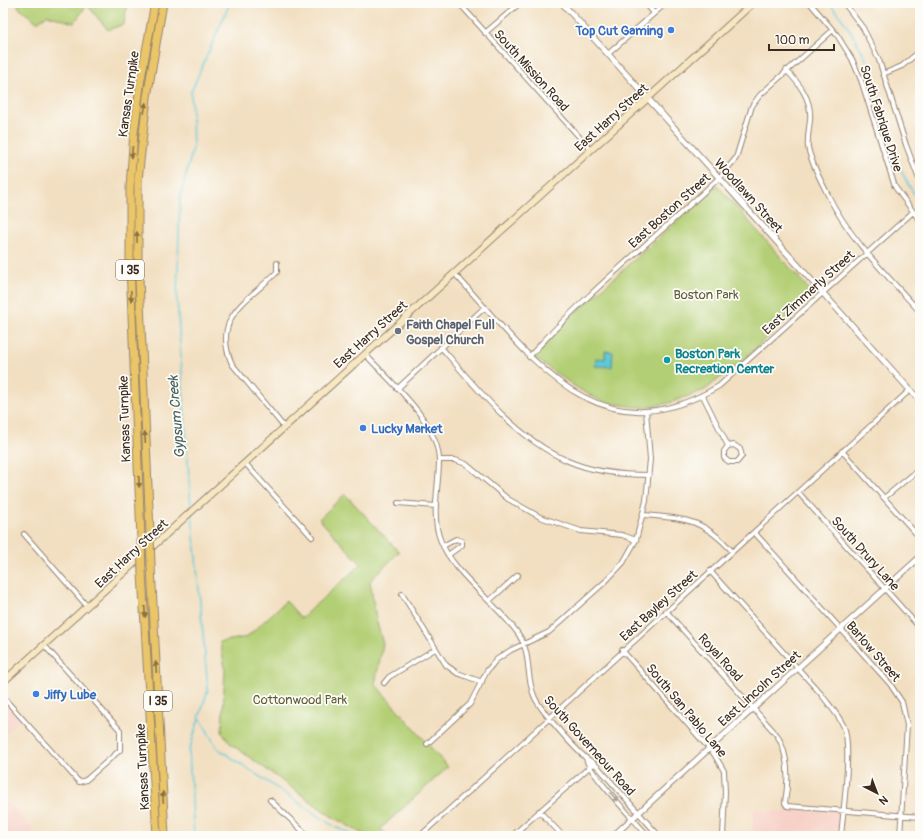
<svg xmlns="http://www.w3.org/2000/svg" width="923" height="839" viewBox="0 0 923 839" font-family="Pangolin,sans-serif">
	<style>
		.built { fill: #f7d1c7 }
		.green { fill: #b3cf75; stroke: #777c4a }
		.water { fill: #5dc8d8; stroke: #4c797b }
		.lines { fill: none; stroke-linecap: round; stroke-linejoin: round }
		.stream { stroke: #5dc8d8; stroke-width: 1.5 }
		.minor-casing { stroke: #968470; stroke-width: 6 }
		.tertiary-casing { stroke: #968470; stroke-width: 7 }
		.secondary-casing { stroke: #968470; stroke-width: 8 }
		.motorway-casing { stroke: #968470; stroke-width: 9 }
		.minor { stroke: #fff; stroke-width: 4 }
		.tertiary { stroke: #fff; stroke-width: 5 }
		.secondary { stroke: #f7e8c3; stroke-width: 6 }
		.motorway { stroke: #ebc669; stroke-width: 7 }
		.motorway-bridge-casing { stroke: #968470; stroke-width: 9; stroke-linecap: butt }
		.motorway-bridge { stroke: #ebc669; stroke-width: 7 }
		.oneway { fill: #8a7040 }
		.oneway2 { fill: #a79f9a }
		.shop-dot { fill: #3f7fe0; stroke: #fdfcf7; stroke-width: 1.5 }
		.worship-dot { fill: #6b7280; stroke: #fdfcf7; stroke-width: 1.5 }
		.culture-dot { fill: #0f9aa8; stroke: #fdfcf7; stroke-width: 1.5 }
		.labels { text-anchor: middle; stroke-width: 3.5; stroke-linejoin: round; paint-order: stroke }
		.shield { fill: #fdfcf7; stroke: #75695f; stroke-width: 1 }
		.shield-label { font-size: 12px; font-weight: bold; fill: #3b2a1e }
		.shop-label { font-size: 13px; font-weight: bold; fill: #366cbe; stroke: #fdfcf7; text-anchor: start }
		.street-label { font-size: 13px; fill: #3b2a1e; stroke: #fdfcf7 }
		.park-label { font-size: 13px; fill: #5f5c38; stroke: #fdfcf7 }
		.worship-label { font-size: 13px; font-weight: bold; fill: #5b616d; stroke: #fdfcf7; text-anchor: start }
		.culture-label { font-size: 13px; font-weight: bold; fill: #0d838f; stroke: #fdfcf7; text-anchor: start }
		.water-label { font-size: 14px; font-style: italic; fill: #47615f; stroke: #fdfcf7 }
	</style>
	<rect width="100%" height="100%" fill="#fdfcf7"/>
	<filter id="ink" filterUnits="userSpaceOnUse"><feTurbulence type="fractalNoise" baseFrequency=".025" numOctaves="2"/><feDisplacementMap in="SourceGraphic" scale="8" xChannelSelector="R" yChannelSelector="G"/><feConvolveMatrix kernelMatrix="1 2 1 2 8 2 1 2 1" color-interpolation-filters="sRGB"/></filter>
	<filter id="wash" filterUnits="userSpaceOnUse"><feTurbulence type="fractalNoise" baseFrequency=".012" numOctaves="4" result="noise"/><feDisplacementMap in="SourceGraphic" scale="16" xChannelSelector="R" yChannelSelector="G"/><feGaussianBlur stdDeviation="0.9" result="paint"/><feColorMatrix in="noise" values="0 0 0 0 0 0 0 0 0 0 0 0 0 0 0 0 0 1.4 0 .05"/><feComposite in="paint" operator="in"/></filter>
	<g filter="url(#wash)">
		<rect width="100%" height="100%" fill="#f2dfc1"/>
		<path class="built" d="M3 700 22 718 3 736Z
			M3 796 34 831 29 836H3Z
			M787 809 838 812 841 815 839 836H752L754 810 785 812Z"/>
		<path class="green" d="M17 3H127L124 24 108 30 87 5 74 23 47 15 37 22 20 9Z
			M717 185 814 295 743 360 705 390 672 402 651 407H635L603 402 580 390 535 358 534 357 564 323Z
			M345 494 399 552 370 581 376 619 383 644 375 684 448 767 380 829 389 836H366L331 816 231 744 222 732 225 668 220 642 247 637 286 601 301 618 361 564 319 519Z"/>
		<path class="water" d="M605 351 613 352 612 367 595 366 596 358 605 359Z"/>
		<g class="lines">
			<path class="stream" d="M829 3C854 31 872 66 881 102 889 134 898 177 920 201
				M191 508 177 299 180 198 193 148 191 92 230 3
				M192 514 208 689 189 751 194 836
				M200 718 217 748 335 827 355 836"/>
		</g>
	</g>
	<g filter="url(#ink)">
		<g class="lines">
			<defs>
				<path id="minor" d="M459 3 591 150
					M645 3 654 13
					M810 3 837 35 852 59 861 80 895 187 920 221
					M844 3 863 28 879 60 906 145 920 182
					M485 33 520 3
					M608 54 666 3
					M786 70C800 84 812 100 810 120 809 130 807 138 808 147 811 163 821 181 828 195 850 240 887 275 920 312
					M883 74 902 66 920 51
					M277 263V272C248 301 211 317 232 364L284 427
					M454 273C530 355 595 460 719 386L913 212
					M441 347C476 388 517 439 568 461 593 472 622 475 649 475
					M365 354C390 382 439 422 439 461 439 486 431 515 440 539 452 573 498 604 519 635 532 654 525 677 535 698 542 712 574 748 586 758 590 761 594 763 598 767L659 836
					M529 357C588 291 658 236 722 175L736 158 752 106 760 95 833 30
					M397 389 485 307
					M703 396 728 446 724 451V458L729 462H737L742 456 740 449 734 445 728 446
					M842 451 920 538
					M439 460H455L466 464 508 499 540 517 581 531 622 535 636 540
					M245 463 312 537
					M798 492 920 628
					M884 498 917 471
					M398 503 436 506
					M643 515C686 519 702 518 732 551
					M754 532 890 684 902 702 907 725 900 836
					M24 534 87 606
					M443 546 456 539 462 541V545L448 555
					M710 571 821 694C829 705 839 715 844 727 852 746 843 813 841 836
					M402 594 446 665 457 673 482 682
					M489 601 518 575
					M666 611 777 735C789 755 789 780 785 803L787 806 920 817
					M622 650 714 754 724 771 725 792 723 836
					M384 683 389 677 435 649
					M3 697 79 782 86 780 120 750V730L44 645
					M427 744 470 704 487 671 496 660 511 650 549 632 606 581 623 563 636 540 646 501 650 459 646 411
					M586 758C586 770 637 823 648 836
					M270 800 308 836
					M539 811 563 836
					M420 836 910 390
					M512 836 594 763"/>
				<path id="tertiary" d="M562 3 920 401
					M613 836 920 557"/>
				<path id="secondary" d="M3 682 753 3"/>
				<path id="motorway" d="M150 532 138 256V180L147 97 163 3
					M141 539 130 265V187L134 133 141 78 155 3
					M151 566 165 836
					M142 573 157 836"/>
			</defs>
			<use href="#minor" class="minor-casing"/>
			<use href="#tertiary" class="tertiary-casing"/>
			<use href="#secondary" class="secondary-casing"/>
			<use href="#motorway" class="motorway-casing"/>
			<use href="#minor" class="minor"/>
			<use href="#tertiary" class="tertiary"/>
			<use href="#secondary" class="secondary"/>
			<use href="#motorway" class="motorway"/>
			<defs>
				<path id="motorway-bridge" d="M150 532 151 566
					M141 539 142 573"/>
			</defs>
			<use href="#motorway-bridge" class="motorway-bridge-casing"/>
			<use href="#motorway-bridge" class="motorway-bridge"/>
		</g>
		<defs><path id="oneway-solid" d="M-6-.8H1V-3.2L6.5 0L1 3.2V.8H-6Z"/></defs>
		<g class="oneway">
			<use href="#oneway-solid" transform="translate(145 108) rotate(-82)"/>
			<use href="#oneway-solid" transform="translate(132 152) rotate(95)"/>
			<use href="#oneway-solid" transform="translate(137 237) rotate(-91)"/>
			<use href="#oneway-solid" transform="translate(131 296) rotate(88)"/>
			<use href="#oneway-solid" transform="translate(145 437) rotate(-93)"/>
			<use href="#oneway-solid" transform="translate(139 482) rotate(88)"/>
			<use href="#oneway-solid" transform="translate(145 612) rotate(87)"/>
			<use href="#oneway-solid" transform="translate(156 667) rotate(-93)"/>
			<use href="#oneway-solid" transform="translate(163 797) rotate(-93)"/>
		</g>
		<use class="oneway2" href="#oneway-solid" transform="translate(614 797) rotate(48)"/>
	</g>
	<g class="shop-dot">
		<circle cx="671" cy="30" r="4"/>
		<circle cx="363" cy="428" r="4"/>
		<circle cx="36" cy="694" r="4"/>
	</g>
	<circle class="worship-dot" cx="398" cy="331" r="4"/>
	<circle class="culture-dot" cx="667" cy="360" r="4"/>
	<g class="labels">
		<g class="shield">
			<rect x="116" y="260" width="28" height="20" rx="3"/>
			<rect x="144" y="691" width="28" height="20" rx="3"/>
		</g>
		<g class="shield-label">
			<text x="130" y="274">I 35</text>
			<text x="158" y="705">I 35</text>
		</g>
		<g class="shop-label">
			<text x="663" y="35" text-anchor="end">Top Cut Gaming</text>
			<text x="371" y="433">Lucky Market</text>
			<text x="44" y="699">Jiffy Lube</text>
		</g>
		<g class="street-label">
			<text transform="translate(532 70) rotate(48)" y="5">South Mission Road</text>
			<text transform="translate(128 94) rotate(-82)" y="5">Kansas Turnpike</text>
			<text transform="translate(611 117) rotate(-42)" y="5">East Harry Street</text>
			<text transform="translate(882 118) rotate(72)" y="5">South Fabrique Drive</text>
			<text transform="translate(749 195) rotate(48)" y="5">Woodlawn Street</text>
			<text transform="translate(669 210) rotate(-42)" y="5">East Boston Street</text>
			<text transform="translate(808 292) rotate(-42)" y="5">East Zimmerly Street</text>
			<text transform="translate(370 334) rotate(-42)" y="5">East Harry Street</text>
			<text transform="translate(124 419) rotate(-92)" y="5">Kansas Turnpike</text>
			<text transform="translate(131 553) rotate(-43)" y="5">East Harry Street</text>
			<text transform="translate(866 553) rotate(48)" y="5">South Drury Lane</text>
			<text transform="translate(658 605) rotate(-42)" y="5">East Bayley Street</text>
			<text transform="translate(874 651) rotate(49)" y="5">Barlow Street</text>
			<text transform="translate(721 657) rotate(48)" y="5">Royal Road</text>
			<text transform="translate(759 688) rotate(-42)" y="5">East Lincoln Street</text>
			<text transform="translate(687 710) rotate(50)" y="5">South San Pablo Lane</text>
			<text transform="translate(590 745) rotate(48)" y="5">South Governeour Road</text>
			<text transform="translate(142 767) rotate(-93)" y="5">Kansas Turnpike</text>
		</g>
		<g class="park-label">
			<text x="706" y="299">Boston Park</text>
			<text x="300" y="704">Cottonwood Park</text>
		</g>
		<g class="worship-label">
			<text x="406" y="329">Faith Chapel Full<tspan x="406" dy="15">Gospel Church</tspan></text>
		</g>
		<g class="culture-label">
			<text x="675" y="358">Boston Park<tspan x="675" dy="15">Recreation Center</tspan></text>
		</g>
		<g class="water-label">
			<text transform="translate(176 417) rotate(-95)" y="5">Gypsum Creek</text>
		</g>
	</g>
	<rect width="923" height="839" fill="none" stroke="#fdfcf7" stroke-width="16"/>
	<g transform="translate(877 793) rotate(138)" stroke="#fdfcf7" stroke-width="3" paint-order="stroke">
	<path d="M0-3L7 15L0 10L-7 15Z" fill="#3b2a1e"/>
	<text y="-6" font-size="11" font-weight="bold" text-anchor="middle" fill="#3b2a1e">N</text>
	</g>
	<path d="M769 44v6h65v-6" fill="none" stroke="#3b2a1e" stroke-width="2"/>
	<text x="775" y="44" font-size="12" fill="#3b2a1e" stroke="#fdfcf7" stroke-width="3" paint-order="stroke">100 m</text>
</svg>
